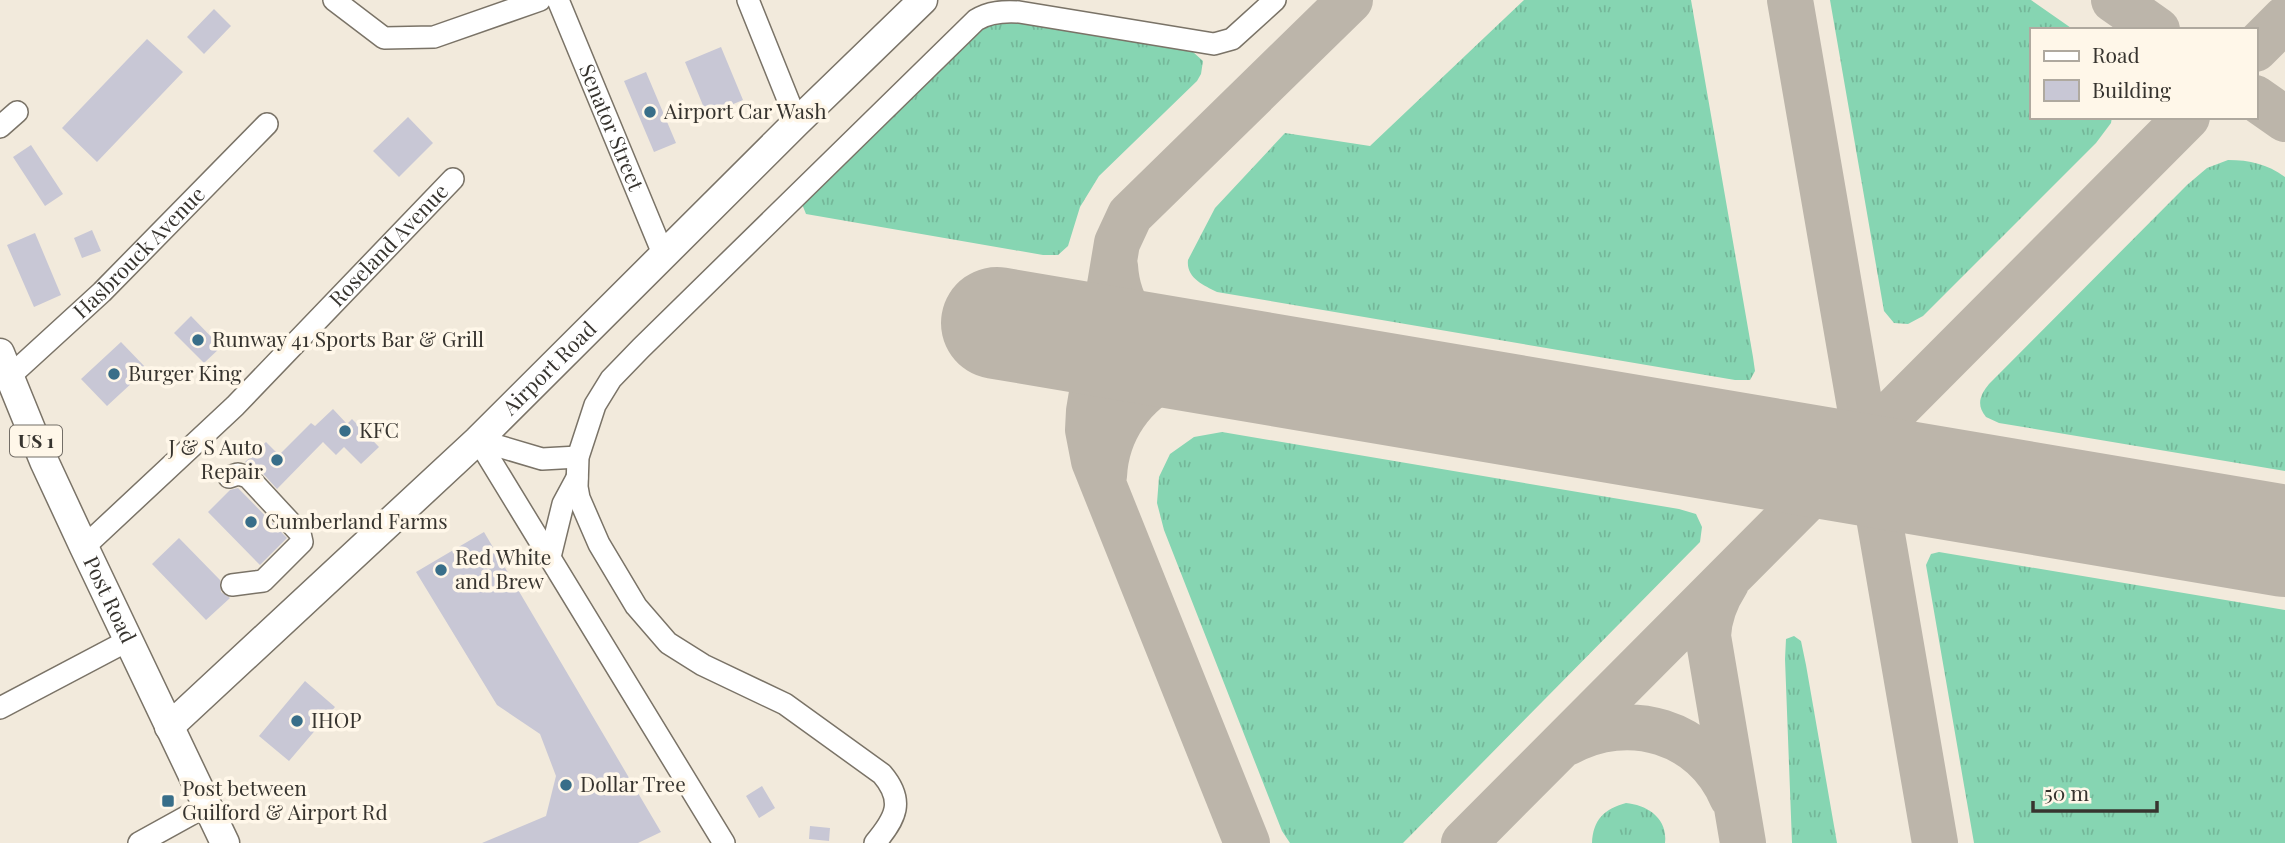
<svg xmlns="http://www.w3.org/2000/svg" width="2285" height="843" viewBox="0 0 2285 843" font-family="'Playfair Display',serif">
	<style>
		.grass { fill: url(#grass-tufts) }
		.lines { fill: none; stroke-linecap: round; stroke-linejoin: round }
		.taxiway { stroke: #bcb5aa; stroke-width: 46 }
		.runway { stroke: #bcb5aa; stroke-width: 112 }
		.building { fill: #c8c7d5 }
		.minor-casing { stroke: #7a7367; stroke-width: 24 }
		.major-casing { stroke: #7a7367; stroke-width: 31 }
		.minor { stroke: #fff; stroke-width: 21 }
		.major { stroke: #fff; stroke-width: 28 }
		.poi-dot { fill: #386e89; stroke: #fff7e9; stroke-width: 2.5 }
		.labels { text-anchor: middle; stroke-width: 7; stroke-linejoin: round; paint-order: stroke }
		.shield { fill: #fff7e9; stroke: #736e67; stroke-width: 2 }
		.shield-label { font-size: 19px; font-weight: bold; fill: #37342f }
		.poi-label { font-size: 21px; fill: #37342f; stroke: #fff7e9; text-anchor: start }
		.street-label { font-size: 21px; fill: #37342f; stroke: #fff7e9 }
	</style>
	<defs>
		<pattern id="grass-tufts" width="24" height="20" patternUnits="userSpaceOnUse" patternTransform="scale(1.75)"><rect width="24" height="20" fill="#86d5b2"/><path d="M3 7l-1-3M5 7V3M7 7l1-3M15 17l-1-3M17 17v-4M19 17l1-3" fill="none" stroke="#74b799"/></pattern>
	</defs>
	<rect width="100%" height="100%" fill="#f2eadc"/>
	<path class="grass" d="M1524 0H1691L1753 357 1755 371 1750 380H1735L1217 292C1203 285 1186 278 1188 260L1215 208 1285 133 1370 146Z
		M1830 0H2031L2074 30H2031V117H2112L2111 123 2096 143 1923 316 1908 324 1894 323 1884 311Z
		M999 21 1019 22 1193 52 1203 61 1201 74 1197 81 1099 176 1080 207 1068 246 1058 255H1043L806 214 802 204 984 27Z
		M2228 160C2250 160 2267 164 2285 177V471L1999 423 1986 417C1976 405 1980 395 1989 384L2187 185 2207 168Z
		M1222 432 1679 509 1696 514 1702 527 1700 542 1403 843H1290L1282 831 1164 530 1157 503 1159 477 1170 454 1194 437Z
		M1939 552 2285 610V843H1974L1926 565 1931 554Z
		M1794 636 1801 641 1806 665 1837 843H1792L1785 659 1786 639Z
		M1626 803C1647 805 1668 818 1665 843H1592C1593 820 1604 809 1626 803Z"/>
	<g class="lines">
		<path class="taxiway" d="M1790 0 1935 843
			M2114 0 2157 30
			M2255 49 2285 19
			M2255 98 2285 119
			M1115 266C1118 314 1143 334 1183 355
			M1104 476C1106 431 1133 391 1175 373 1188 367 1204 365 1217 361
			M1726 583C1715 600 1709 616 1708 636L1743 843
			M1567 743C1628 709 1704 731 1732 797
			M1247 843 1094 461 1088 430 1089 411 1117 243 1130 215 1350 0
			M1464 843 2187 117"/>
		<path class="runway" d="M997 323 2285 541"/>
	</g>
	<path class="building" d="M214 9 231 26 204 54 187 37Z
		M147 39 183 72 97 162 62 128Z
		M721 47 743 100 707 115 685 62Z
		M646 72 676 143 654 152 624 81Z
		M408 117 433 143 399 177 373 151Z
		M31 145 63 194 45 206 13 157Z
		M92 230 101 251 82 258 74 238Z
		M35 233 61 295 34 307 7 245Z
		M191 316 221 347 204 363 174 333Z
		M121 342 147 369 107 406 81 379Z
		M333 409 347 424 352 419 379 447 361 464 344 447 336 455 323 442 277 489 258 468 245 462 266 442 279 455 311 423 315 426Z
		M238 488 287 538 260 565 208 512 230 490Z
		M484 532 661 832 638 843H482L546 816 556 776 540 734 497 705 416 572Z
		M179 538 220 580 221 592 230 598 206 620 152 564Z
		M305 681 335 707 289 761 259 736Z
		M762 786 775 808 759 818 746 796Z
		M810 826 830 828 829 841 809 839Z"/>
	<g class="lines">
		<defs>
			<g id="minor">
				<path d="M334 0 384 38 434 37 540 0"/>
				<path id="s1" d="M558 0 664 256"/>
				<path d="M748 0 797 122"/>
				<path d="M0 127 17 112"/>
				<path id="s2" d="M9 377 102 292 267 124"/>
				<path d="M478 440 724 843"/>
				<path d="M478 440 542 459 578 457"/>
				<path d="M229 477 238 474 248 477 300 533 302 542 263 581 232 585"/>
				<path id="s3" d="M84 547 235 406 453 179"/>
				<path d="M550 557 563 504 577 478"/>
				<path d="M0 708 129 640"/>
				<path d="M139 843 206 806"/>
				<path d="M875 843C896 818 905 801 882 774L785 704 703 665 668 643 636 606 599 544 579 498 577 487 578 457 595 405 611 379 641 348 976 20C989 12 1003 11 1019 12L1214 44 1232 39 1275 0"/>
			</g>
			<g id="major">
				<path id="s4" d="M0 353 44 461 84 547 225 843"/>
				<path id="s5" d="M169 727 478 440 797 122 923 0"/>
			</g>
		</defs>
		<use href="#minor" class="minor-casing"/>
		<use href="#major" class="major-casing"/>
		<use href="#minor" class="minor"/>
		<use href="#major" class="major"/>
	</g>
	<g class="poi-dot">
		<circle cx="650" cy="112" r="7"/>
		<circle cx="198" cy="340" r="7"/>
		<circle cx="114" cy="374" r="7"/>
		<circle cx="345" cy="431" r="7"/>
		<circle cx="277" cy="460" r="7"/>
		<circle cx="251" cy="522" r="7"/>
		<circle cx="441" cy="570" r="7"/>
		<circle cx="297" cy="721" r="7"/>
		<circle cx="566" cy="785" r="7"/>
		<rect x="161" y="794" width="14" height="14" rx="3.5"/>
	</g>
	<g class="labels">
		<rect class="shield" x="10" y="425.5" width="52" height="31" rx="5"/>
		<g class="shield-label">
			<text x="36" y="448">US 1</text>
		</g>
		<g class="poi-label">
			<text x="664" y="119">Airport Car Wash</text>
			<text x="212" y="347">Runway 41 Sports Bar &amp; Grill</text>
			<text x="128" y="381">Burger King</text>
			<text x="359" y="438">KFC</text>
			<text x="263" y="455" text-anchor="end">J &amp; S Auto<tspan x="263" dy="24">Repair</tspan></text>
			<text x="265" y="529">Cumberland Farms</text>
			<text x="455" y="565">Red White<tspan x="455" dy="24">and Brew</tspan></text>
			<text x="311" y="728">IHOP</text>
			<text x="580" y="792">Dollar Tree</text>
			<text x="182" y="796">Post between<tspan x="182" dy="24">Guilford &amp; Airport Rd</tspan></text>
		</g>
		<g class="street-label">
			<text dy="7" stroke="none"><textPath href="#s1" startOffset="138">Senator Street</textPath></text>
			<text dy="7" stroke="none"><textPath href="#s3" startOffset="429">Roseland Avenue</textPath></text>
			<text dy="7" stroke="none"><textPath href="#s2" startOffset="180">Hasbrouck Avenue</textPath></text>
			<text dy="7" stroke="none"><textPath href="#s5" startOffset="523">Airport Road</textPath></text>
			<text dy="7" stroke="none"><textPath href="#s4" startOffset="270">Post Road</textPath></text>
		</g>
	</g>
	<rect x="2030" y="28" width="228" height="91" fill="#fff7e9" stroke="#afa99f" stroke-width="2"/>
	<rect x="2044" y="51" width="35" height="10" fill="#ffffff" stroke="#afa99f" stroke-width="2"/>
	<text x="2092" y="63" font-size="21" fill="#37342f">Road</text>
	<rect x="2044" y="80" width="35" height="21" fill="#c8c7d5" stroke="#afa99f" stroke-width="2"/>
	<text x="2092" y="98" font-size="21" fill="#37342f">Building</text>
	<path d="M2033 801v10h124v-10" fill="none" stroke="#37342f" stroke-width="3.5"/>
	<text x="2044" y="801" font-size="21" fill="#37342f" stroke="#fff7e9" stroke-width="5" paint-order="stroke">50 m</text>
</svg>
